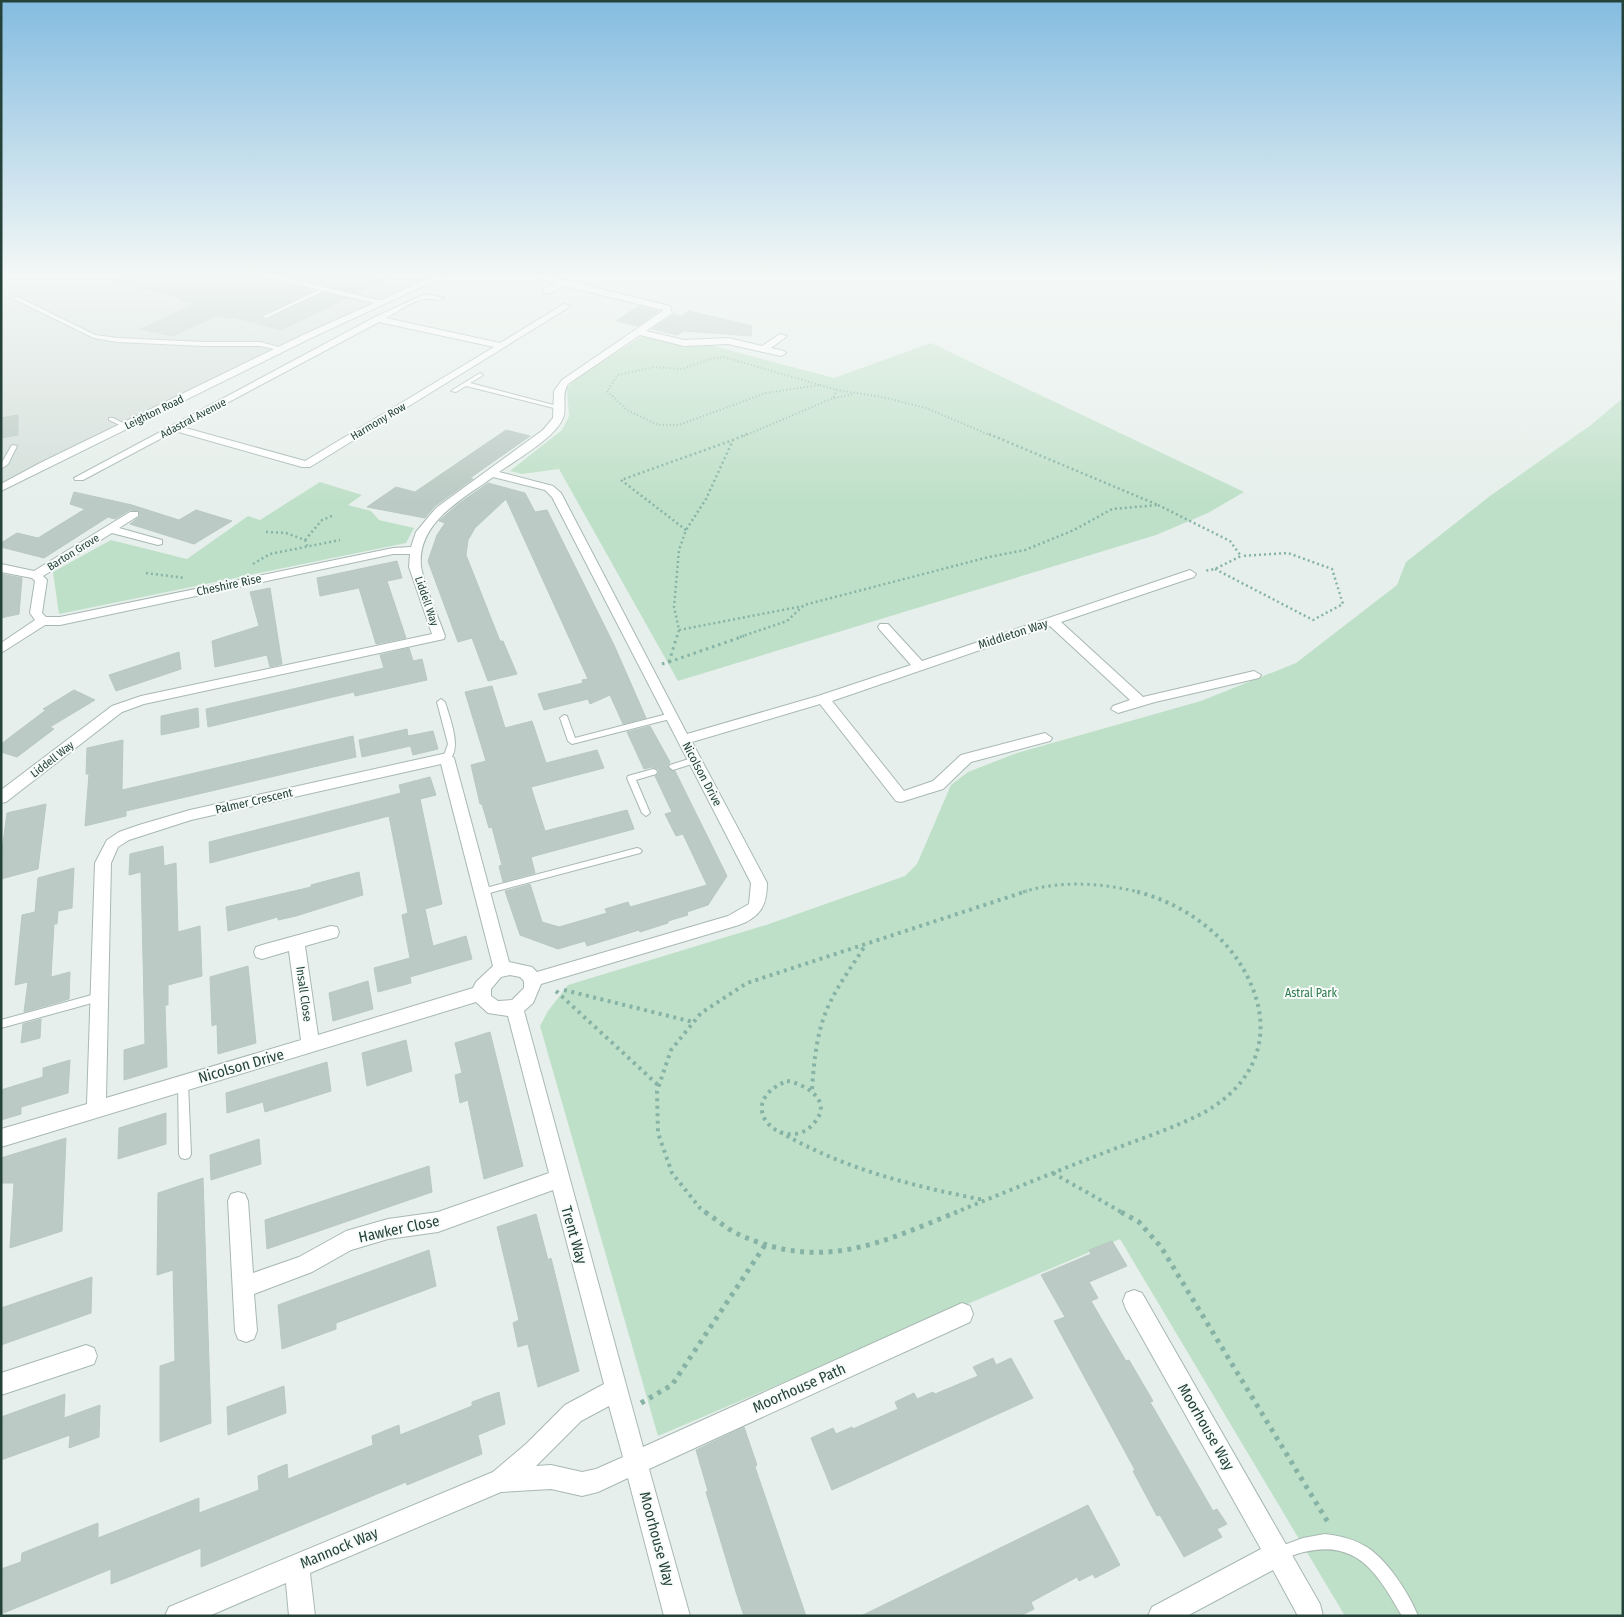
<svg xmlns="http://www.w3.org/2000/svg" width="1624" height="1617" viewBox="0 0 1624 1617" font-family="'Fira Sans Condensed',sans-serif">
	<style>
		.built { fill: #d4dfda }
		.green { fill: #bfe0c8 }
		.building { fill: #bbcac4; stroke: #b8c9c2 }
		.lines { fill: none; stroke-linecap: round; stroke-linejoin: round }
		.service-casing { stroke: #a8b8b2; stroke-width: 2 }
		.minor-casing { stroke: #a8b8b2; stroke-width: 2 }
		.tertiary-casing { stroke: #a8b8b2; stroke-width: 2 }
		.path-far4 { stroke: #86b3a5; stroke-width: 2; stroke-dasharray: 1 2.5; stroke-linecap: butt }
		.path-far3 { stroke: #86b3a5; stroke-width: 2.5; stroke-dasharray: 2 3; stroke-linecap: butt }
		.path-far2 { stroke: #86b3a5; stroke-width: 3; stroke-dasharray: 2.5 4; stroke-linecap: butt }
		.path-far1 { stroke: #86b3a5; stroke-width: 4; stroke-dasharray: 3 4.5; stroke-linecap: butt }
		.path { stroke: #86b3a5; stroke-width: 5; stroke-dasharray: 4 5.5; stroke-linecap: butt }
		.service { fill: #fff; fill-rule: evenodd }
		.minor { fill: #fff; fill-rule: evenodd }
		.tertiary { fill: #fff; fill-rule: evenodd }
		.labels { text-anchor: middle; stroke-width: 4; stroke-linejoin: round; paint-order: stroke }
		.far-street-label { font-size: 11px; fill: #24423a; stroke: #f7fbf9 }
		.street-label { font-size: 12px; fill: #24423a; stroke: #f7fbf9 }
		.park-label { font-size: 12px; fill: #2d7a4b; stroke: #f7fbf9 }
		.near-street-label { font-size: 15px; fill: #24423a; stroke: #f7fbf9 }
	</style>
	<rect width="100%" height="100%" fill="#e6efeb"/>
	<path class="built" d="M1 275H439L1 489Z"/>
	<path class="green" d="M643 336 678 345 706 344 834 378 931 343 1244 492 1208 513 1156 535 678 681 559 469 522 474 510 471 562 430 569 416 567 388 579 376Z
		M1623 398V1616H1345L1120 1239 658 1436 540 1026 548 1011 568 985 766 925 905 876 917 864 951 785 968 772 1017 753 1201 701 1296 663 1397 585 1406 562 1490 496 1591 425Z
		M320 482 362 495 348 505 371 511 379 520 414 528 406 543 59 614 53 572 111 540 187 559 248 516 260 520Z"/>
	<path class="building" d="M116 275H257L314 290 260 316 266 320 324 293 347 298 281 330 232 317 228 319 217 316 172 336 141 329 195 304 179 300 182 298 115 281Z
		M281 275H390L357 293Z
		M639 306 659 311 638 326 616 321Z
		M689 311 752 326 751 336 684 331 677 335 652 329 674 314 681 316Z
		M18 415V435L1 438V418Z
		M506 430 530 436 470 478 473 479 435 506 425 518 367 507 396 487 415 492Z
		M488 483 525 493 535 512 547 510 614 645 646 718 623 724 610 695 590 704 588 699 544 710 538 694 583 683 582 680 588 679 506 499 475 528 468 540 466 555 500 641H503L517 674 488 681 472 638 458 642 428 561 437 535 445 523 439 521 457 505Z
		M74 492 132 505 179 520 196 510 232 521 194 544 130 524 140 516 139 511 130 510 115 519 108 517 44 558 1 547V543L17 533 38 538 85 509 70 504Z
		M397 561 402 578 387 581 406 638 376 644 359 588 320 596 317 578Z
		M1 574 22 578 19 614 1 618Z
		M270 588 282 664 270 667 267 655 215 667 212 641 259 626 250 592Z
		M409 648 413 661 422 659 427 680 355 696 354 692 208 727 206 709 384 668 380 655Z
		M179 652 181 669 116 691 109 675Z
		M492 686 505 728 532 721 546 763 597 750 604 768 531 787 545 831 627 810 634 829 531 857 535 873 503 882 499 866 502 865 492 827 489 828 482 804H480L471 765 486 761 465 692Z
		M74 690 95 700 50 727 54 729 17 757 1 752V744L46 710 43 709Z
		M198 708 199 727 161 735V716Z
		M650 726 670 762 667 767 675 771 727 876 708 905 687 912 688 915 668 921V923L640 932 639 930 587 946 585 941 558 949 520 935 505 891 530 884 542 922 559 927 607 913 605 909 628 902 630 907 707 885 683 834 676 836 665 814 672 812 655 776 659 773 658 769 652 767 644 769 627 732Z
		M407 729 408 736 433 731 438 749 413 755 409 741 410 746 362 757 359 740Z
		M353 736 356 757 126 811V816L85 826 89 774H86L87 748 123 740 122 790Z
		M430 777 436 795 420 799 442 904 425 909 433 946 466 936 472 959 410 977 411 983 378 992 374 968 410 958 402 915 408 913 389 816 210 863 209 842 401 793 399 785Z
		M46 804 38 869 1 879V858L7 813Z
		M163 846 164 866 176 863 178 932 200 926 202 976 168 985V1005H165L167 1067 124 1080V1050L145 1044 141 872 129 875 130 854Z
		M74 868 72 908 58 911 57 924H54L51 977 70 972 69 999 24 1012 28 982 15 985 22 915 35 912 38 878Z
		M359 872 363 895 296 916 278 920V917L228 931 226 907 311 887V885Z
		M248 966 256 1043 218 1054 217 1024 212 1026 210 977Z
		M368 981 373 1009 333 1021 329 993Z
		M41 1019 40 1038 21 1043 23 1024Z
		M490 1032 523 1166 484 1179 468 1100 460 1103 455 1075 462 1073 455 1043Z
		M406 1040 412 1071 367 1086 362 1053Z
		M70 1060 68 1093 21 1107V1114L1 1120V1090L43 1077V1068Z
		M327 1062 331 1091 265 1112 263 1102 227 1113 226 1093Z
		M166 1113V1144L118 1159 119 1128Z
		M66 1138 62 1231 10 1248 14 1183H1V1158Z
		M259 1139 261 1164 211 1180 210 1155Z
		M429 1166 432 1192 267 1249 265 1220Z
		M203 1178 211 1423 160 1442V1366L175 1361 173 1270 157 1275 158 1193Z
		M536 1214 548 1260 551 1258 579 1371 538 1387 528 1344 518 1347 513 1323 519 1320 497 1227Z
		M1112 1241 1127 1266 1089 1282 1098 1298 1091 1301 1126 1361 1129 1360 1153 1401 1150 1402 1213 1511 1217 1509 1227 1524 1217 1529 1222 1537 1184 1557 1160 1515 1157 1516 1133 1471 1135 1470 1054 1321 1065 1317 1041 1275 1091 1254 1089 1250Z
		M429 1250 436 1286 336 1323V1329L282 1349 278 1305Z
		M92 1277 91 1313 1 1345V1308Z
		M993 1358 996 1365 1011 1358 1033 1398 832 1490 811 1438 833 1428 836 1434 852 1427 853 1429 898 1409 895 1402 914 1393 917 1399 933 1392 935 1394 978 1376 973 1367Z
		M284 1386 286 1413 228 1435 227 1407Z
		M499 1392 505 1424 478 1435 482 1454 407 1485 406 1482 201 1567V1548L111 1584V1569L1 1614V1569L21 1562 22 1553 98 1523V1538L199 1498V1513L259 1490 258 1476 287 1464 288 1479 373 1445 372 1436 399 1425 400 1435 472 1406V1402Z
		M65 1394 64 1418 100 1405 99 1437 69 1448 70 1435 1 1460V1417Z
		M744 1427 757 1465 755 1467 806 1616H744L736 1592 706 1492 708 1491 696 1450Z
		M1088 1505 1120 1565 1095 1578 1093 1574 1079 1581 1077 1577 1031 1602 1034 1609 1020 1616H861Z"/>
	<g class="lines">
		<defs>
			<path id="service" d="M321 289 325 290 266 318 262 317Z
				M14 297H18L95 335 117 338 204 342H260L286 349 283 351 260 346H204L117 342 94 338 14 299Z
				M480 373 483 375 482 376 470 383 561 407 558 409 466 386 456 392 451 391Z
				M109 418H113L129 426 124 427 109 420Z
				M12 445 17 446 8 464 1 469V464Z
				M441 699 445 702C449 716 464 752 447 761L443 758 448 744 437 702Z
				M671 713 674 714 675 716 674 718 572 744 568 741 560 718 564 715 567 716 575 738Z
				M695 757 698 758 699 760 698 762 673 770 669 767 670 765Z
				M653 769 656 770 657 772 656 774 636 780 650 813 646 816 642 813 627 778 628 776Z
				M637 848 640 849 642 851 640 853 482 895 479 894 477 892 479 890 482 889Z
				M99 993 103 994 104 997 103 1000 1 1028V1020Z
				M183 1078 187 1080 188 1083 191 1154 189 1158 185 1159 181 1158 179 1154 178 1083 179 1080Z
				M1325 1534C1339 1536 1351 1538 1363 1545 1385 1556 1409 1593 1418 1616H1402C1378 1575 1359 1539 1304 1552 1295 1554 1286 1558 1278 1561L1273 1559 1271 1554 1273 1549 1303 1538Z"/>
			<path id="minor" d="M259 275H273L386 302 382 305Z
				M536 275H544L670 306 672 313 646 331 684 340 728 338 762 346 780 334 787 336 771 348 784 351 786 353 781 356 728 344 684 346 640 335 568 384C561 395 567 407 563 418 556 437 516 460 499 472L553 486 561 493 687 734 818 696 911 665 880 630 878 627 880 624H888L922 661 1190 570 1196 574 1194 577 1061 622 1143 697 1254 671 1261 675 1259 678 1155 702 1118 713 1111 709 1113 706 1130 700 1050 626 832 701 904 791 933 781 961 755 1045 733 1052 738 1050 741 971 762 943 789 901 802 896 801 820 704 692 742 767 883C767 906 760 917 739 925L541 984 533 1003 524 1011 643 1447 962 1303 970 1306 973 1314 970 1322 649 1469 690 1616H664L628 1478 598 1492 582 1496 551 1489 501 1492 310 1573 315 1616H289L286 1583 209 1616H165L169 1607 493 1472 526 1444 565 1405 604 1384 553 1190 438 1232 388 1239 351 1250 312 1272 254 1294 257 1331 254 1339 246 1342 238 1339 235 1331 228 1201 231 1194 238 1192 245 1194 248 1201 253 1273 299 1257 346 1231 388 1219 438 1212 549 1173 508 1016 488 1013 476 1002 1 1147V1129L87 1104 95 863 107 840 119 832 139 825 190 810 447 753 454 758 509 962 532 967 537 972 728 916 749 904 751 883 552 497 545 490 493 477C463 499 417 522 421 566 423 582 439 619 445 636L444 639 144 704 122 712 6 802 1 803V790L112 706 141 696 432 634 409 567 410 554H393L60 625H45L1 653V643L35 620 30 613 35 581 32 578 1 572V564L34 571 130 512H138V516L119 528 162 540V544L158 545 112 533 43 576 47 580 42 613 46 617H60L393 548 411 547 416 532 436 508 543 430 553 418 554 391 562 380 664 310 564 286 549 293H543V289L556 283 536 278ZM441 764 493 966 476 982 473 988 318 1035 305 946 337 937 339 932 337 927 331 926 262 945 256 947 254 952 256 957 262 959 289 951 301 1040 106 1098 111 863 118 847 129 840 191 820ZM510 975 520 977 524 981V988L512 1000 498 1001 491 996V989L501 977ZM609 1406 623 1457 596 1469 582 1472 551 1465 536 1466 581 1421Z
				M425 294 444 298C438 302 431 298 424 299 411 301 398 312 386 318L500 343 564 304 571 306 310 467H302L175 431 83 480H75L74 478 375 317ZM379 322 494 347 305 461 182 427Z
				M1134 1290 1142 1293 1320 1604 1323 1616H1298L1273 1570 1187 1616H1148L1152 1607 1261 1549 1126 1309 1123 1301 1126 1293Z
				M86 1345 94 1348 97 1356 94 1364 1 1395V1373Z"/>
			<path id="tertiary" d="M437 275H447L311 338 1 491V484L40 463 305 334Z"/>
		</defs>
		<use href="#service" class="service-casing"/>
		<use href="#minor" class="minor-casing"/>
		<use href="#tertiary" class="tertiary-casing"/>
		<path class="path-far4" d="M724 357 820 385 766 393 679 425H658L627 410 607 391 618 375 654 367 682 369 710 359Z
			M820 385 837 390
			M834 398 854 394
			M744 436 833 398 837 390 882 397 926 408 992 436"/>
		<path class="path-far3" d="M1158 505 1230 541 1241 556 1215 569 1204 571
			M686 530 621 480 733 440
			M266 532 286 533 305 540 307 546
			M305 540 322 520 334 515
			M253 564 270 554 340 540
			M1215 569 1313 620 1343 604 1332 569 1288 553 1241 556
			M146 573 185 578
			M679 630 803 606
			M677 637 679 630 674 607 679 550 686 530 706 499 733 440 747 434
			M740 637 787 621 804 605 989 557 1025 550 1074 530 1112 509 1158 505 989 434"/>
		<path class="path-far2" d="M669 662 677 636
			M669 662 744 636
			M662 664 669 662
			M1023 892C1061 880 1101 883 1139 892"/>
		<path class="path-far1" d="M564 990 693 1022
			M556 991 658 1085
			M787 1081C805 1084 833 1100 815 1122 787 1158 728 1105 787 1081Z
			M812 1089C814 1063 816 1038 825 1014 835 988 852 967 866 944
			M780 1132C844 1169 912 1186 984 1200
			M1053 1173 1123 1213
			M707 1213 700 1208 672 1173 658 1133 657 1091 671 1050 701 1013 747 983 1027 891
			M954 1213C1003 1193 1052 1173 1101 1154 1134 1141 1172 1129 1203 1113 1256 1084 1275 1034 1249 980 1228 934 1181 902 1134 891"/>
		<path class="path" d="M705 1212C716 1219 728 1230 740 1235 823 1272 880 1243 957 1212
			M1121 1212 1139 1222 1161 1247 1329 1524
			M641 1403 672 1385 765 1245"/>
		<use href="#service" class="service"/>
		<use href="#minor" class="minor"/>
		<use href="#tertiary" class="tertiary"/>
	</g>
	<linearGradient id="sky" x2="0" y2="1"><stop stop-color="#84bce0"/><stop offset="0.55" stop-color="#f4f8f6"/><stop offset="1" stop-color="#f4f8f6" stop-opacity="0"/></linearGradient>
	<rect width="1624" height="501" fill="url(#sky)"/>
	<g class="labels">
		<g class="far-street-label">
			<text transform="translate(154 412) rotate(-26)" y="4">Leighton Road</text>
			<text transform="translate(193 418) rotate(-28)" y="4">Adastral Avenue</text>
			<text transform="translate(378 421) rotate(-31)" y="4">Harmony Row</text>
			<text transform="translate(73 552) rotate(-32)" y="4">Barton Grove</text>
			<text transform="translate(427 601) rotate(71)" y="4">Liddell Way</text>
			<text transform="translate(52 759) rotate(-38)" y="4">Liddell Way</text>
		</g>
		<g class="street-label">
			<text transform="translate(229 585) rotate(-12)" y="4">Cheshire Rise</text>
			<text transform="translate(1013 634) rotate(-18)" y="4">Middleton Way</text>
			<text transform="translate(702 774) rotate(62)" y="4">Nicolson Drive</text>
			<text transform="translate(254 801) rotate(-13)" y="4">Palmer Crescent</text>
			<text transform="translate(304 994) rotate(82)" y="4">Insall Close</text>
		</g>
		<g class="park-label">
			<text x="1311" y="997">Astral Park</text>
		</g>
		<g class="near-street-label">
			<text transform="translate(241 1066) rotate(-16)" y="5">Nicolson Drive</text>
			<text transform="translate(399 1229) rotate(-12)" y="5">Hawker Close</text>
			<text transform="translate(574 1235) rotate(74)" y="5">Trent Way</text>
			<text transform="translate(799 1388) rotate(-24)" y="5">Moorhouse Path</text>
			<text transform="translate(1206 1427) rotate(60)" y="5">Moorhouse Way</text>
			<text transform="translate(657 1539) rotate(75)" y="5">Moorhouse Way</text>
			<text transform="translate(339 1548) rotate(-23)" y="5">Mannock Way</text>
		</g>
	</g>
	<rect width="1624" height="1617" fill="none" stroke="#24423a" stroke-width="5"/>
</svg>
